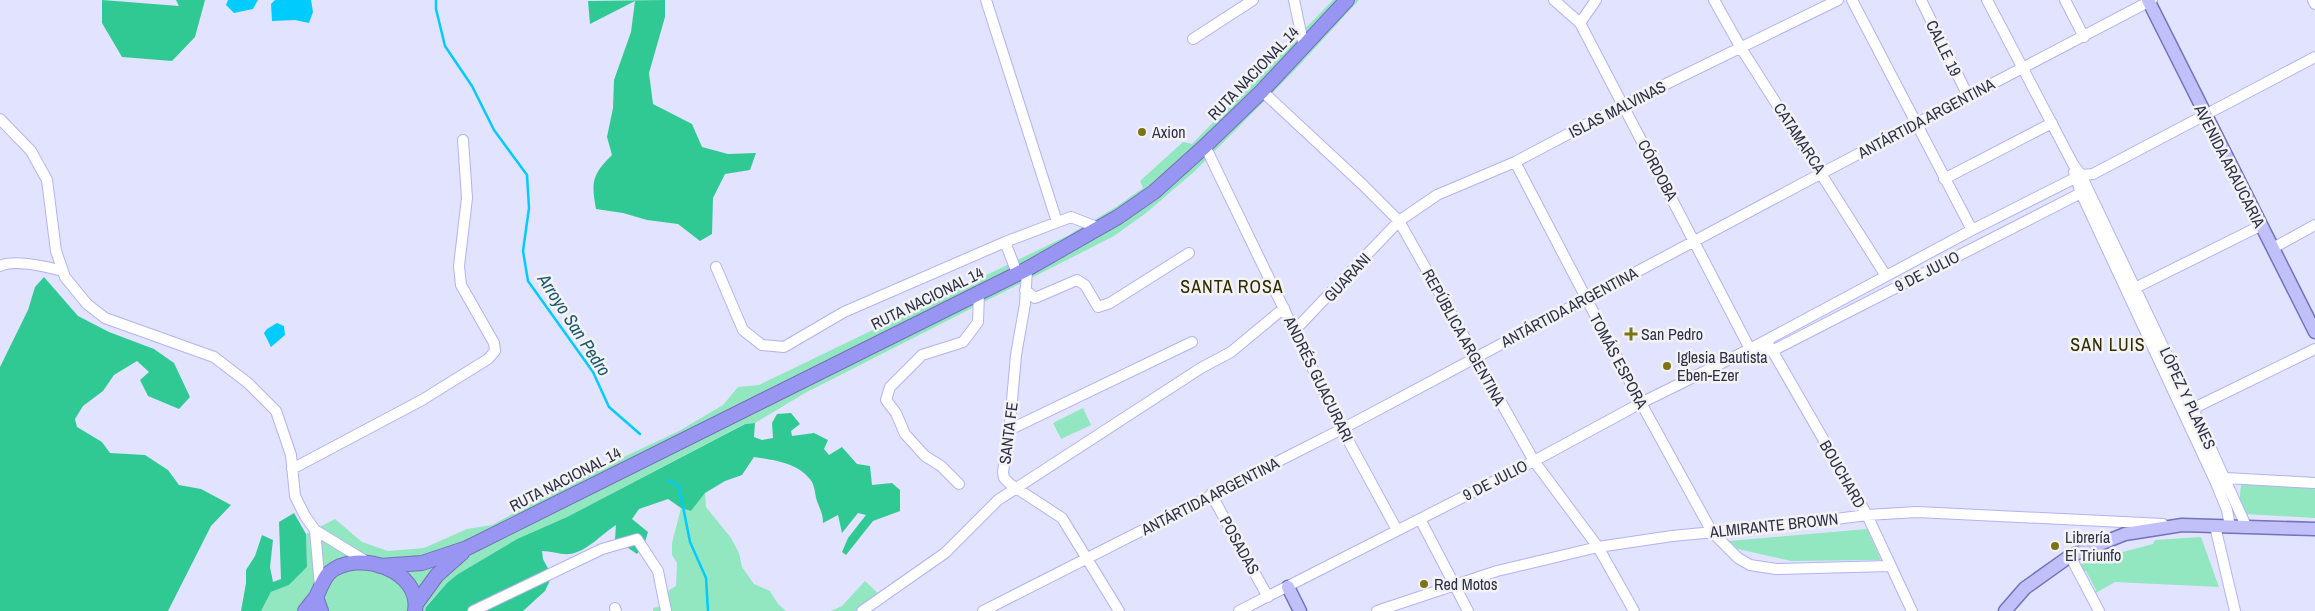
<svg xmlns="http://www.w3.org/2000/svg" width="2315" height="611" viewBox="0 0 2315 611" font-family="'Archivo Narrow',sans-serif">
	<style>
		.green { fill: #92e7c1 }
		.forest { fill: #31c993 }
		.water { fill: #00cbfd }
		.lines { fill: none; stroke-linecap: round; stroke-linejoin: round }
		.stream { stroke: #00cbfd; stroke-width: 2.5 }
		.minor-casing { stroke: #b2b2f5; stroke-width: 12 }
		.major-casing { stroke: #7472b8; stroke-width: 15 }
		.highway-casing { stroke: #7472b8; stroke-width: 16 }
		.minor { stroke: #fff; stroke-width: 10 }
		.major { stroke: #c2c0f8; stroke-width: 12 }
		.highway { stroke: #9996f3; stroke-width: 14 }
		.poi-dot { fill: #7b7315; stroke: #f3f3f3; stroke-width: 2 }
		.labels { text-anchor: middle; stroke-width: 5; stroke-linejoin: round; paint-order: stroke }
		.street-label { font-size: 16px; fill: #2f2f4a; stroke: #f3f3f3 }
		.poi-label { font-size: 16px; fill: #2f2f4a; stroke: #f3f3f3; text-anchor: start }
		.neighbourhood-label { font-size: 18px; letter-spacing: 1px; fill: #302c00; stroke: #f3f3f3 }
		.water-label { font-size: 18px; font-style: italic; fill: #19596e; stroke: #f3f3f3 }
	</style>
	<rect width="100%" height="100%" fill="#e2e3ff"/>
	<path class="green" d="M1333 0H1359L1293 72 1195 171 1146 213 1114 236 805 393 755 423 744 424 567 517 517 539 458 574 447 583 426 606 425 611H261L271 592 289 585 307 567 306 534 335 519 362 542 388 551 424 548 467 529 492 525 577 479 679 431 723 405 738 387 759 385 1067 236 1116 207 1143 188 1140 181 1183 142 1192 144Z
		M1083 408 1091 425 1061 439 1053 423Z
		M2241 485 2315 487V518L2245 514 2239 506Z
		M705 493 706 507 731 538 739 553 742 567 754 584 770 591 778 604 786 611H653V608L664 605 669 590 676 586 677 563 672 555V543L681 508 691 511Z
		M1867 529 1881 560 1791 561 1738 549 1729 541Z
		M2201 537 2219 587 2115 582 2094 594 2096 590 2086 571H2081V564L2112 551 2115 554 2153 544 2155 540Z
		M865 581 882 597 870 611H831L842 606Z"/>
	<path class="forest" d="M102 0 179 6 176 0H205L195 37 172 61 122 57 102 23Z
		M665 0V17L649 73 653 104 692 124 702 147 728 154 756 153 750 170 725 174 713 198 712 234 700 241 678 224 647 220 623 213 596 209C591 181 592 175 612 155L607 137 613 108 614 80 631 32 635 1 590 24 588 1Z
		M44 277 78 316 109 332 154 349 174 363 190 397 179 409 148 396 140 380 149 372 137 361 114 375 103 391 83 406 75 419 77 427 102 442 110 453 145 455 168 470 179 485 201 489 231 505 211 526 168 611H0V367L28 310 35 287Z
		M791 413 800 424 791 431 792 436 814 433 828 440 824 449 829 455 842 447 857 464 870 466 872 485 892 483 900 490V511L873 521 846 555 842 552 848 538 866 515 858 513 842 533 838 515 823 523C823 514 820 509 817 501 815 495 815 488 812 482 800 463 775 460 754 457L742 475 725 481 705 493 691 511 681 508 668 499 639 509 632 519 648 532 645 542 637 554 615 539 616 525C602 534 586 552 570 554 561 555 551 551 542 551L543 559 552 576 545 591 523 611H425L426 607 447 583 458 574 517 539 567 517 745 424 755 423 754 437 762 440 773 438 772 423 777 414Z
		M294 513 306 534 307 567 289 585 271 592 261 611H241L246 583V570L255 556 262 535 273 540 270 567 273 582 281 579 279 522Z"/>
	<path class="water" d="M228 0H258L253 9 234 13 226 5Z
		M275 0H311L313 12 309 23 295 20 272 21 271 4Z
		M277 323 284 326 285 335 271 347 264 333 267 329Z"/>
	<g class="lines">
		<path class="stream" d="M436 0V9L445 46 472 86 494 130 527 175 529 208 523 251 528 281 593 372 609 407 640 434
			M668 480 679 486 690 542 706 578 708 611"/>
		<defs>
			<path id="minor" d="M986 0 1057 222
				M1294 0 1304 47
				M1554 0 1580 23 1750 349
				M1714 0 1741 48 1886 276
				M1852 0 1972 230
				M1921 0 1968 96
				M1987 0 2073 164 2081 175 2193 409 2247 528
				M2065 0 2084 37
				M2313 0 2315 4
				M1580 23 1596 0
				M1193 39 1253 0
				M1262 91 1362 184 1399 221 1534 461 1598 547 1634 611
				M0 119 31 151 47 180 56 251 65 277 87 304 105 318 214 357 248 383 276 411 291 455 295 496 305 516 315 530 369 563
				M1205 146 1342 429 1397 530
				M1515 162 1641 403 1712 532 1738 558 1750 565 1776 569 1890 566
				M2074 172 2081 193 2216 483 2227 510 2230 527
				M1944 179 2052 123
				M1005 242 1017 273
				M2273 248 2315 225
				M0 266C14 259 48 267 63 271
				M716 267 743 330 762 345 784 347 844 312 1005 242 1071 217 1099 228
				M1027 269 1025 304 1016 355 1010 423 1003 472 1004 478 1010 484 1062 518 1119 611
				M1025 290 1035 298 1077 280 1085 285 1098 307 1110 303 1189 253
				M2131 290 2260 226
				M1294 331 1399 221 1437 195 1515 162 1623 105 1838 0
				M1769 345 1867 515 1912 611
				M1750 349 1772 351 2081 193 2084 188
				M2188 411 2315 349
				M1009 430 1192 342
				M292 469 422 400 488 359 495 351 494 343 461 285 459 266 467 198 463 140
				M2222 480 2226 478 2315 483
				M959 484 941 466 925 456 905 434 896 413 886 400 890 387 922 355 963 342 978 322 979 291
				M1211 494 1268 597
				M1420 519 1468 611
				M2215 526 2235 611
				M315 530 320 587
				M2070 556 2099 611
				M615 608 616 611
				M473 611 602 549 637 539 658 571 666 611
				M862 611 945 553 998 500 1201 368 1231 352 1284 308
				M983 611 1342 429 1822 173 2152 0
				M1239 611 1534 461 1641 403 1750 349 1972 230 2081 175 2093 174 2315 57
				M1377 611 1497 571 1598 547 1672 536 1797 524 1867 515 1917 512 2163 524"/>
			<path id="major" d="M2148 0 2315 332
				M1288 587 1300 611
				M2005 611 2025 588 2070 556 2125 534 2182 525 2315 529"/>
			<path id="highway" d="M380 566 422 563 467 548 1027 269 1118 217 1154 192 1205 146 1262 91 1347 0
				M416 604 437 575 462 553
				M305 611 316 597
				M321 611 316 597C320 590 323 579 329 573 357 548 422 570 415 611"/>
		</defs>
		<use href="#minor" class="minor-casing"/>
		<use href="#major" class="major-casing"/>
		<use href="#highway" class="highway-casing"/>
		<use href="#minor" class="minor"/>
		<use href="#major" class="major"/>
		<use href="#highway" class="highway"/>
	</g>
	<g class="poi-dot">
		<circle cx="1142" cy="132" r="5"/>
		<path d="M1628.5 326.5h5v5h5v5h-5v5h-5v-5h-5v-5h5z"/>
		<circle cx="1667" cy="366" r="5"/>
		<circle cx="2055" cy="546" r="5"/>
		<circle cx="1424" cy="584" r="5"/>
	</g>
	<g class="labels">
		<g class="street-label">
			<text transform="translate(1944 48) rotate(64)" y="6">CALLE 19</text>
			<text transform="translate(1253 73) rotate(-46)" y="6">RUTA NACIONAL 14</text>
			<text transform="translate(1617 109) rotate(-27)" y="6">ISLAS MALVINAS</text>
			<text transform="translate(1926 118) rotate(-28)" y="6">ANTÁRTIDA ARGENTINA</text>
			<text transform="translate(1800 138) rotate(57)" y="6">CATAMARCA</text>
			<text transform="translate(2230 166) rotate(63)" y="6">AVENIDA ARAUCARIA</text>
			<text transform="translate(1658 170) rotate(62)" y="6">CÓRDOBA</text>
			<text transform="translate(1927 271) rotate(-27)" y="6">9 DE JULIO</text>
			<text transform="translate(1347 277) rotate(-47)" y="6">GUARANI</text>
			<text transform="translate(927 298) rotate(-26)" y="6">RUTA NACIONAL 14</text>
			<text transform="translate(1569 307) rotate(-28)" y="6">ANTÁRTIDA ARGENTINA</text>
			<text transform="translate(1464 337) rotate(61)" y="6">REPÚBLICA ARGENTINA</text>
			<text transform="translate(1619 361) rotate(62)" y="6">TOMÁS ESPORA</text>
			<text transform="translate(1319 379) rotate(64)" y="6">ANDRÉS GUACURARI</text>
			<text transform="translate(2188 398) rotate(65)" y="6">LÓPEZ Y PLANES</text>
			<text transform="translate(1008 433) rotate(-83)" y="6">SANTA FE</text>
			<text transform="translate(1843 474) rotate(60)" y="6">BOUCHARD</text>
			<text transform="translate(565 479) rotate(-27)" y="6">RUTA NACIONAL 14</text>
			<text transform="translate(1495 480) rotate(-27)" y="6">9 DE JULIO</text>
			<text transform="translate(1210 496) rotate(-27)" y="6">ANTÁRTIDA ARGENTINA</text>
			<text transform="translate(1774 525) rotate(-6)" y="6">ALMIRANTE BROWN</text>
			<text transform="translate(1240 545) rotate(61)" y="6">POSADAS</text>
		</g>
		<g class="poi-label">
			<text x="1152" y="138">Axion</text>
			<text x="1641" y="340">San Pedro</text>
			<text x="1677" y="363">Iglesia Bautista<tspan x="1677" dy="18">Eben-Ezer</tspan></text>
			<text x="2065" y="543">Librería<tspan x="2065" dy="18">El Triunfo</tspan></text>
			<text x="1434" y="590">Red Motos</text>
		</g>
		<g class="neighbourhood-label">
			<text x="1232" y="293">SANTA ROSA</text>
			<text x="2108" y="351">SAN LUIS</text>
		</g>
		<g class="water-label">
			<text transform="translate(574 325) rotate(57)" y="6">Arroyo San Pedro</text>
		</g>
	</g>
</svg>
